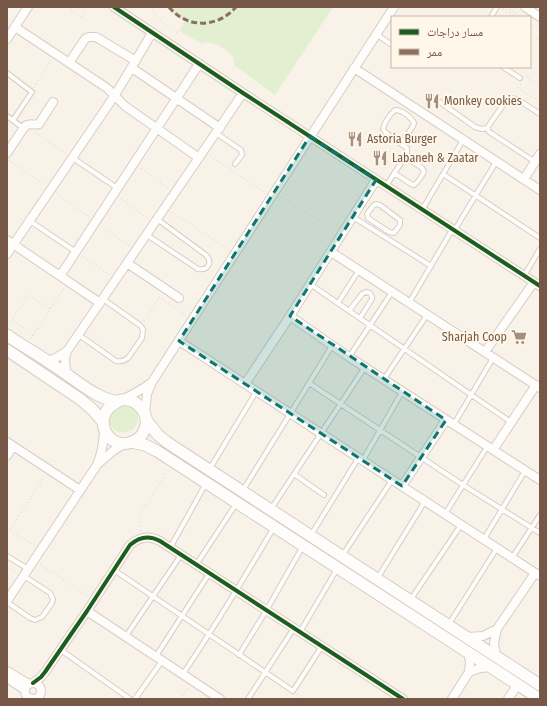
<svg xmlns="http://www.w3.org/2000/svg" width="547" height="706" viewBox="0 0 547 706" font-family="'Fira Sans Condensed','Noto Naskh Arabic',sans-serif">
	<style>
		.green { fill: #e3efd1 }
		.lines { fill: none; stroke-linecap: round; stroke-linejoin: round }
		.service-casing { stroke: #d6cec5; stroke-width: 6 }
		.minor-casing { stroke: #d6cec5; stroke-width: 10 }
		.secondary-casing { stroke: #d6cec4; stroke-width: 13 }
		.path { stroke: #dad2cb; stroke-width: 1; stroke-dasharray: 1 3; stroke-linecap: butt }
		.service { stroke: #fefdfc; stroke-width: 4 }
		.minor { stroke: #fefdfc; stroke-width: 8 }
		.secondary { stroke: #fefdfc; stroke-width: 11 }
		.quiet { stroke: #8d6e63; stroke-width: 3; stroke-dasharray: 6 3; stroke-linecap: butt }
		.cycleway-casing { stroke: #fff7e9; stroke-width: 6 }
		.cycleway { stroke: #1b5e20; stroke-width: 4 }
		.marked { fill: #0f766e; fill-opacity: 0.2; stroke: #0f766e; stroke-width: 3; stroke-dasharray: 8 5; stroke-linejoin: round }
		.labels { text-anchor: middle; stroke-width: 4; stroke-linejoin: round; paint-order: stroke }
		.poi-label { font-size: 12px; fill: #775847; stroke: #fff7e9; text-anchor: start }
	</style>
	<rect width="100%" height="100%" fill="#f8f2e8"/>
	<path class="green" d="M166 7H333L275 95 234 65V58L228 52 220 46 208 42 202 44 180 31 185 21 172 13Z
		M125 402 137 411C144 438 106 441 108 413Z"/>
	<g class="lines">
		<defs>
			<path id="service" d="M491 17 497 7
				M376 34 392 45
				M503 67 520 78
				M7 73 32 92 13 120
				M434 98 475 127 482 129 488 128
				M395 110C402 110 411 117 414 123L413 126 401 144 385 132 383 129C384 123 390 114 395 110Z
				M7 116 23 128
				M216 133 241 150 242 155 235 164
				M73 158 117 188
				M535 162 491 133C487 131 487 128 489 125L506 101 510 98 517 99 540 114
				M394 173 411 184 414 185C418 182 423 175 424 171L422 168 405 157
				M443 174 540 238
				M386 186 407 154V148L401 144
				M376 204 380 205 400 220V225L394 233 389 232 368 218 367 214 373 206Z
				M422 210 463 140
				M353 217 431 266
				M30 221 76 252
				M454 231 496 162
				M147 235 198 269C208 271 213 262 206 255L157 219
				M524 276 540 249
				M310 284 511 422
				M338 303 359 270
				M409 303 452 230
				M349 311 362 294 366 292 370 293 372 297V299L360 318
				M79 335 116 361C121 362 124 361 128 358L142 338 143 330 141 326 103 299
				M349 357 392 292
				M384 379 427 315
				M309 383 463 485 540 533
				M454 424 493 358
				M363 460 402 392
				M209 470 256 392
				M294 474 324 495
				M243 490 332 346
				M271 509 365 367
				M445 514 487 447
				M311 535 359 457
				M484 539 525 471
				M170 548 205 485
				M7 556 28 569
				M342 556 392 480
				M512 558 540 515
				M196 565 236 504
				M114 570 293 691 322 646
				M377 579 425 501
				M411 599 461 525
				M7 602 30 618 35 620 42 617 52 603 53 599 50 593 24 576
				M449 624 497 548
				M300 632 337 569
				M126 636 181 555
				M61 650 130 699
				M239 655 266 611 303 546
				M156 656 209 574
				M183 674C215 626 245 577 274 527
				M135 699 162 661
				M248 699 294 628"/>
			<path id="minor" d="M114 7 243 93 540 286
				M525 7 540 17
				M15 27 107 88 125 106 199 158
				M7 39 28 7
				M69 63 85 39 89 37H96L136 61
				M132 68 220 128
				M354 68 540 190
				M7 153 25 126C30 122 34 126 39 124L53 102
				M524 179 540 154
				M7 240 100 303
				M331 252 540 388
				M7 254 115 95 152 33
				M127 263 179 298
				M60 276 199 64
				M290 316 349 357 540 480
				M179 341 540 576
				M485 352 534 282
				M47 360 54 359 67 351
				M66 373 65 358 67 351 243 93
				M245 384 290 316 376 180
				M122 400 137 392 151 383
				M145 413 147 394 152 382 394 7
				M7 442 80 490
				M493 450 536 385
				M7 456 13 446
				M99 463 113 451 125 443
				M402 486 446 420
				M7 601 97 465C102 453 104 441 104 428
				M87 611 220 699
				M467 637 483 636 497 629
				M496 656 494 643 497 629 535 573
				M7 671 29 684
				M469 672 480 668 491 667
				M7 678 25 690
				M33 683 41 677 45 672 87 611 130 545C139 537 149 535 160 541L403 699
				M25 691a8 8 0 1 1 16 0a8 8 0 1 1-16 0Z
				M452 699 469 672 470 662 468 651
				M508 699 518 684"/>
			<path id="secondary" d="M7 335C22 346 38 354 53 365 68 374 81 386 96 394 102 397 109 401 116 401 118 402 119 401 122 400 129 399 136 402 141 408 150 418 147 435 134 441 110 454 88 417 117 402
				M7 350 80 399 93 410 103 422
				M146 420 158 435 168 443 540 685
				M131 442 145 445 157 451 540 699"/>
		</defs>
		<use href="#service" class="service-casing"/>
		<use href="#minor" class="minor-casing"/>
		<use href="#secondary" class="secondary-casing"/>
		<path class="path" d="M68 7 81 17 88 7
			M151 7C158 20 165 25 178 33L185 20
			M506 7 522 17
			M503 8 517 17
			M530 22 540 29
			M530 34 535 38 540 39
			M526 76 530 78 529 79 540 87
			M521 84 518 88 540 102
			M34 88 51 60
			M35 133 66 153
			M210 156 266 193
			M9 160 44 185
			M141 168 169 189
			M57 194 90 218
			M281 197 335 230
			M121 198 147 218
			M172 212 228 249
			M102 227 129 246
			M83 257 110 275
			M144 321 159 297 186 315
			M33 335 12 320 28 295 50 309
			M31 339 64 288
			M7 528 35 546
			M10 530 44 477
			M141 531C139 524 138 519 141 512L169 470
			M40 564 87 596
			M7 566 16 573
			M297 694 305 699
			M181 699 188 688"/>
		<use href="#service" class="service"/>
		<use href="#minor" class="minor"/>
		<use href="#secondary" class="secondary"/>
		<path class="quiet" d="M169 7C187 29 218 28 236 7"/>
		<defs>
			<path id="cycleway" d="M114 7 243 93 540 286
				M33 683 41 677 45 672 87 611 130 545C139 537 149 535 160 541L403 699"/>
		</defs>
		<use href="#cycleway" class="cycleway-casing"/>
		<use href="#cycleway" class="cycleway"/>
	</g>
	<path class="marked" d="M310 136 376 180 290 316 446 420 402 486 179 341Z"/>
	<defs>
		<symbol id="restaurant-bare" viewBox="-9 -9 18 18"><path d="M-5-6h1v4h1v-4h1v4h1v-4h1v5L-1.5 .5V6h-2V.5L-5-1ZM5-6V6H3V1.5H1.5Q1.5-4 5-6Z" fill="#a48e7f" stroke="#fff7e9" stroke-width="2.5" paint-order="stroke"/></symbol>
		<symbol id="supermarket-bare" viewBox="-9 -9 18 18"><path d="M-6-5.5h2.5l.6 2H6L4.5 2H-2.5L-4.4-4H-6ZM-1.5 3.2a1.3 1.3 0 1 0 .1 0ZM3 3.2a1.3 1.3 0 1 0 .1 0Z" fill="#a48e7f" stroke="#fff7e9" stroke-width="2.5" paint-order="stroke"/></symbol>
	</defs>
	<g fill-rule="evenodd">
		<use href="#restaurant-bare" x="421" y="90" width="22" height="22"/>
		<use href="#restaurant-bare" x="344" y="128" width="22" height="22"/>
		<use href="#restaurant-bare" x="369" y="147" width="22" height="22"/>
		<use href="#supermarket-bare" x="508" y="326" width="22" height="22"/>
	</g>
	<g class="labels">
		<g class="poi-label">
			<text x="444" y="105">Monkey cookies</text>
			<text x="367" y="143">Astoria Burger</text>
			<text x="392" y="162">Labaneh &amp; Zaatar</text>
			<text x="507" y="341" text-anchor="end">Sharjah Coop</text>
		</g>
	</g>
	<rect width="547" height="706" fill="none" stroke="#775847" stroke-width="16"/>
	<rect x="391" y="16" width="140" height="52" fill="#fff7e9" stroke="#c9b7a8"/>
	<rect x="399" y="29" width="20" height="6" fill="#1b5e20" stroke="#c9b7a8"/>
	<text x="427" y="36" font-size="12" fill="#775847">مسار دراجات</text>
	<rect x="399" y="49" width="20" height="6" fill="#8d6e63" stroke="#c9b7a8"/>
	<text x="427" y="56" font-size="12" fill="#775847">ممر</text>
</svg>
